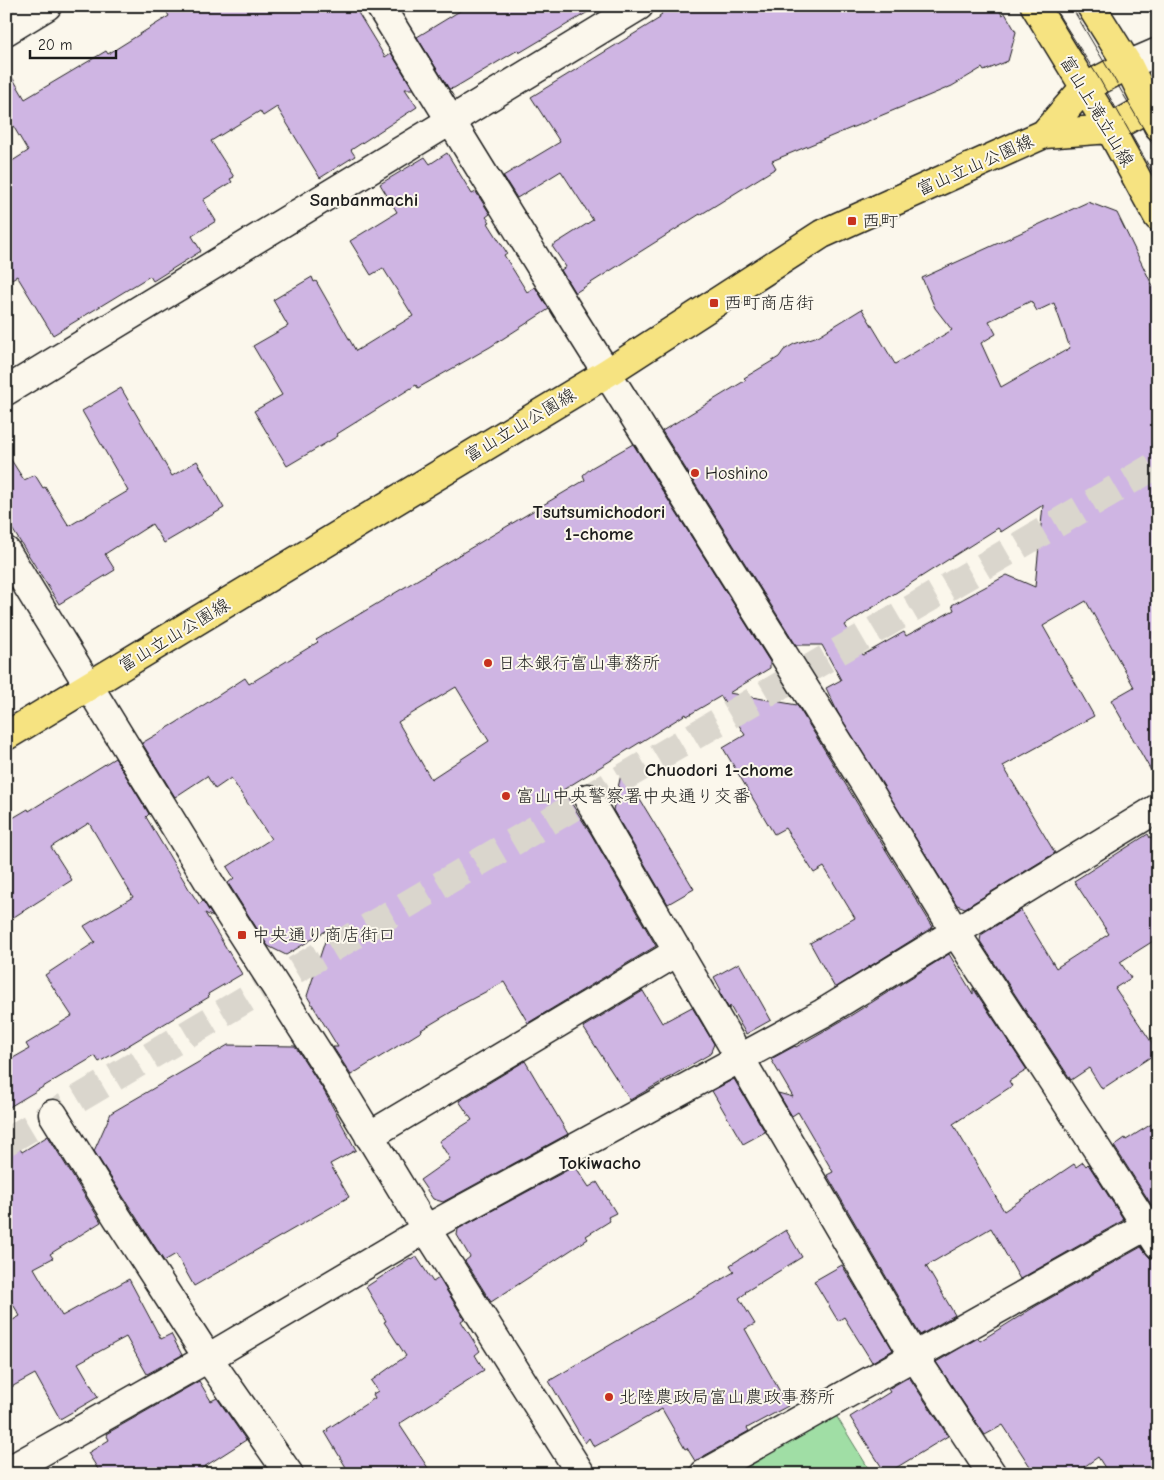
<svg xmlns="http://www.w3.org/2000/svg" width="1164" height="1480" viewBox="0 0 1164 1480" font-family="'Comic Neue','Klee One',sans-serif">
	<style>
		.green { fill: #a0dea5; stroke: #5e7d60 }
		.building { fill: #cfb5e3; stroke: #1c1c1c; fill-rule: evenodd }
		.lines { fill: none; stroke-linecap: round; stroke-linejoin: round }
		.minor-tunnel { stroke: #dad6cd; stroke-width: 28; stroke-dasharray: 28 14; stroke-linecap: butt }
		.minor-casing { stroke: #1c1c1c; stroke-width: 31 }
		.major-casing { stroke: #1c1c1c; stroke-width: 31 }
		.minor { stroke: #fbf7ec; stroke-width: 28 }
		.major { stroke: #f6e381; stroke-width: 28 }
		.tram { stroke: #1c1c1c; stroke-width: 1 }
		.poi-dot { fill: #c8321e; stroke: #fbf7ec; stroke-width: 2 }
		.labels { text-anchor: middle; stroke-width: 4; stroke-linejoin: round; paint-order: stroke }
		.street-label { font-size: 18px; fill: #1c1c1c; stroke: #fbf7ec }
		.poi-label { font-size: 18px; fill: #1c1c1c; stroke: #fbf7ec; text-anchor: start }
		.neighbourhood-label { font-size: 19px; font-weight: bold; fill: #1c1c1c; stroke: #fbf7ec }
	</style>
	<rect width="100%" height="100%" fill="#fbf7ec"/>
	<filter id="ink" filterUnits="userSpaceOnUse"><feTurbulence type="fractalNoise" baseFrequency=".02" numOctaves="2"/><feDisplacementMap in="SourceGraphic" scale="10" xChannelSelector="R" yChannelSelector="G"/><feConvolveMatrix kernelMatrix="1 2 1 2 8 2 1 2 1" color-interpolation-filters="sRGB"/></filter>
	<g filter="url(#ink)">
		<path class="green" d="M832 1409 872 1474H727Z"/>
		<path class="building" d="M163 6H354L385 57 391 53 413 89H405L417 107 351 150 355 156 320 178 277 107 263 116 260 111 211 141 234 177 230 179 232 182 203 200 216 221 192 236 201 251 153 281 150 276 53 335 17 276 6 282V165L28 151 6 114V67L25 99 106 51 108 54 169 16Z
			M468 6H598L519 53 518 50 454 88 449 89 417 37Z
			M657 6H997L1002 15 1005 13 1016 32 1008 61 984 71 982 68 952 86 772 161 776 168 700 215V214L575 293 561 270 566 267 552 246 593 220 561 171 517 198 503 176 560 142 531 97 660 18 659 16 662 14Z
			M447 153 472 194 476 192 490 214 486 217 490 222 488 223 507 253 504 255 527 292 535 287 549 309 490 347 418 388 416 385 337 434 338 436 287 466 254 411 282 395 253 346 288 326 273 300 312 277 314 282 316 281 356 351 413 316 383 268 371 275 350 241 397 212 380 184 425 157 430 164Z
			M1088 202 1117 213 1158 297V783L1111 700 1134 687 1086 601 1043 626 1094 716 1003 766 1055 853 965 908 957 905 838 713 826 688 841 680 822 645H796L662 431 746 380 744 378 779 357 784 350 794 344 818 336 862 309 895 364 952 330 935 308 922 278ZM1031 301 1037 311 1054 303 1070 348 1001 387 981 343 996 334 989 321ZM1043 505 1035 587 1007 575 952 605 954 610 906 636 904 632 863 655 845 625 998 528 1001 532Z
			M121 388 172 476 197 461 224 508 164 543 152 524 105 554 115 570 59 604 6 519V452L24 480 35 475 43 488 45 487 69 526 128 491 82 411Z
			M633 444 770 662V668L729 693 797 705 933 927 835 988 810 943 855 918 824 867 814 873 785 828 774 834 723 748 745 735 721 696 687 716 686 714 563 790 591 834 656 946 528 1023 504 982 457 1007 458 1008 421 1030 422 1031 351 1075 333 1047H338L307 996 329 929 286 955 268 946 228 883 234 878 227 867 271 839 231 778 215 789 207 776 175 797 142 743 176 723 245 678 249 684 318 642 316 640 585 480 583 475 591 468ZM456 687 489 741 431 779 398 722Z
			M115 758 149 814 146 817 189 889 199 904 203 901 213 917 205 913 242 974 208 994 209 997 124 1048 99 1062 95 1056 6 1109V1062L29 1049 26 1044 72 1016 45 975 95 942 84 926 133 897 89 823 51 847 72 880 6 922V822L28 809 29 811Z
			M622 770 694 889 668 904 613 810Z
			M1158 833V938L1120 962 1131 978 1115 988 1158 1052 1102 1089 1089 1068 1071 1080 980 941 981 935 1021 910 1056 968 1109 934 1074 881 1148 834 1150 838Z
			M949 954 973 994V988L1027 1070 1009 1081 1012 1086 953 1124 1004 1211 1074 1164 1076 1167 1083 1162 1086 1166 1088 1164 1124 1220 1020 1279 991 1228 926 1266 955 1315 920 1335 827 1175 833 1172 798 1112 792 1116 778 1093 793 1097 771 1059 795 1046 796 1047 850 1016Z
			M739 963 771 1020 746 1034 730 1006 729 1009 719 991 721 990 714 977Z
			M643 991 662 1023 692 1007 714 1044 710 1054 630 1100 583 1027Z
			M228 1045 295 1046 324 1091 356 1150 330 1164 349 1197 194 1286 176 1254 164 1261 94 1151 111 1113Z
			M525 1061 568 1134 443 1202 433 1199 420 1180 450 1159 439 1141 472 1120 459 1101Z
			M734 1079 765 1132 743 1144 712 1091Z
			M1158 1120V1215L1114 1146 1125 1138 1126 1140Z
			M6 1125 22 1152 48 1136 101 1222 50 1254 53 1258 34 1268 62 1316 129 1279 161 1339 171 1334 182 1355 147 1374 126 1337 78 1363 98 1397 60 1419 35 1374 6 1390V1324L20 1316 6 1293Z
			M575 1166 589 1187 597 1182 616 1213 608 1217 610 1221 586 1236 588 1239 491 1302 465 1261 470 1257 457 1235 458 1229Z
			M786 1230 802 1257 745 1292 746 1293 739 1298 755 1324 745 1329 788 1406 747 1428 749 1431 695 1461 687 1448 685 1449 662 1409 594 1447 589 1438 585 1443 549 1381 734 1272 730 1265Z
			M1141 1247 1150 1258 1158 1259V1474H1109L1098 1457 1074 1474H1035L1003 1425 985 1435 936 1362 978 1338 980 1341 1036 1306Z
			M416 1256 433 1282 439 1278 464 1319 461 1321 480 1351 475 1355 484 1370 399 1424 432 1474H350L325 1432 328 1431 327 1429 375 1398 373 1394 378 1391 371 1381 406 1356 384 1322 386 1321 366 1287 410 1258 411 1259Z
			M842 1265 893 1350 872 1362 844 1317 838 1321 814 1281Z
			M909 1377 948 1436 886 1474 850 1417 890 1392 888 1389Z
			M199 1381 211 1401 217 1398 246 1440 193 1474H101L88 1453 109 1440 106 1434Z"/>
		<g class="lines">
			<path class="minor-tunnel" d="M6 1142 273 983 1158 464"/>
			<defs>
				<path id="minor" d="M380 6 573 319 863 781 956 933 1088 1135 1158 1244
					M6 31 47 6
					M1128 65 1158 52
					M6 391 639 6
					M6 551 212 887 338 1084 426 1229 581 1474
					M588 798 914 1356 992 1474
					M53 1114 117 1217 208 1358 289 1474
					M369 1136 679 951
					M6 1472 208 1358 426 1229 823 1013 1158 808
					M704 1474 1146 1226"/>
				<path id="major" d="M1035 6 1110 129 1158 217
					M1091 6 1128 65 1158 126
					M1044 134 1084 88 1128 65
					M6 736 607 373 822 234 1044 134 1110 129 1149 107"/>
			</defs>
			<use href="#minor" class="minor-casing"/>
			<use href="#major" class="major-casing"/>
			<use href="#minor" class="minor"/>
			<use href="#major" class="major"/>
			<path class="tram" d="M1053 6 1100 80 1158 182
				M1071 6 1158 153"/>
		</g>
	</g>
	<g class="poi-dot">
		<rect x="847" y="216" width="10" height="10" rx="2.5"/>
		<rect x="709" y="298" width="10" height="10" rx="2.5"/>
		<circle cx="695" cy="473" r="5"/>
		<circle cx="488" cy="663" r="5"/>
		<circle cx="506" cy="796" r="5"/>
		<rect x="237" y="930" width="10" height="10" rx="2.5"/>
		<circle cx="609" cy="1397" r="5"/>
	</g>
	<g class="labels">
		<g class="street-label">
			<text transform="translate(1097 111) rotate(59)" y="6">富山上滝立山線</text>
			<text transform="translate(975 165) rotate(-24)" y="6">富山立山公園線</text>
			<text transform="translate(520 425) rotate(-31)" y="6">富山立山公園線</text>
			<text transform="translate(174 635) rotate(-31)" y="6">富山立山公園線</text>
		</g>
		<g class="poi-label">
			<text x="862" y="227">西町</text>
			<text x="724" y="309">西町商店街</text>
			<text x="705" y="479">Hoshino</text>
			<text x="498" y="669">日本銀行富山事務所</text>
			<text x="516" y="802">富山中央警察署中央通り交番</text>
			<text x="252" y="941">中央通り商店街口</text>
			<text x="619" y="1403">北陸農政局富山農政事務所</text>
		</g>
		<g class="neighbourhood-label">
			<text x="364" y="206">Sanbanmachi</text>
			<text x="599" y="518">Tsutsumichodori<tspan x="599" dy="22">1-chome</tspan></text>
			<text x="719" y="776">Chuodori 1-chome</text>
			<text x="600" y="1169">Tokiwacho</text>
		</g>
	</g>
	<rect width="1164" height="1480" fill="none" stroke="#fbf7ec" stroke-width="25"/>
	<rect x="12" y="12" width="1139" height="1455" fill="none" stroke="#1c1c1c" stroke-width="2" filter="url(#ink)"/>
	<path d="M30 50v8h86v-8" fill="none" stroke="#1c1c1c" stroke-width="2.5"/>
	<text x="38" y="50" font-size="15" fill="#1c1c1c" stroke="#fbf7ec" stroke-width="4" paint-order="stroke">20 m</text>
</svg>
